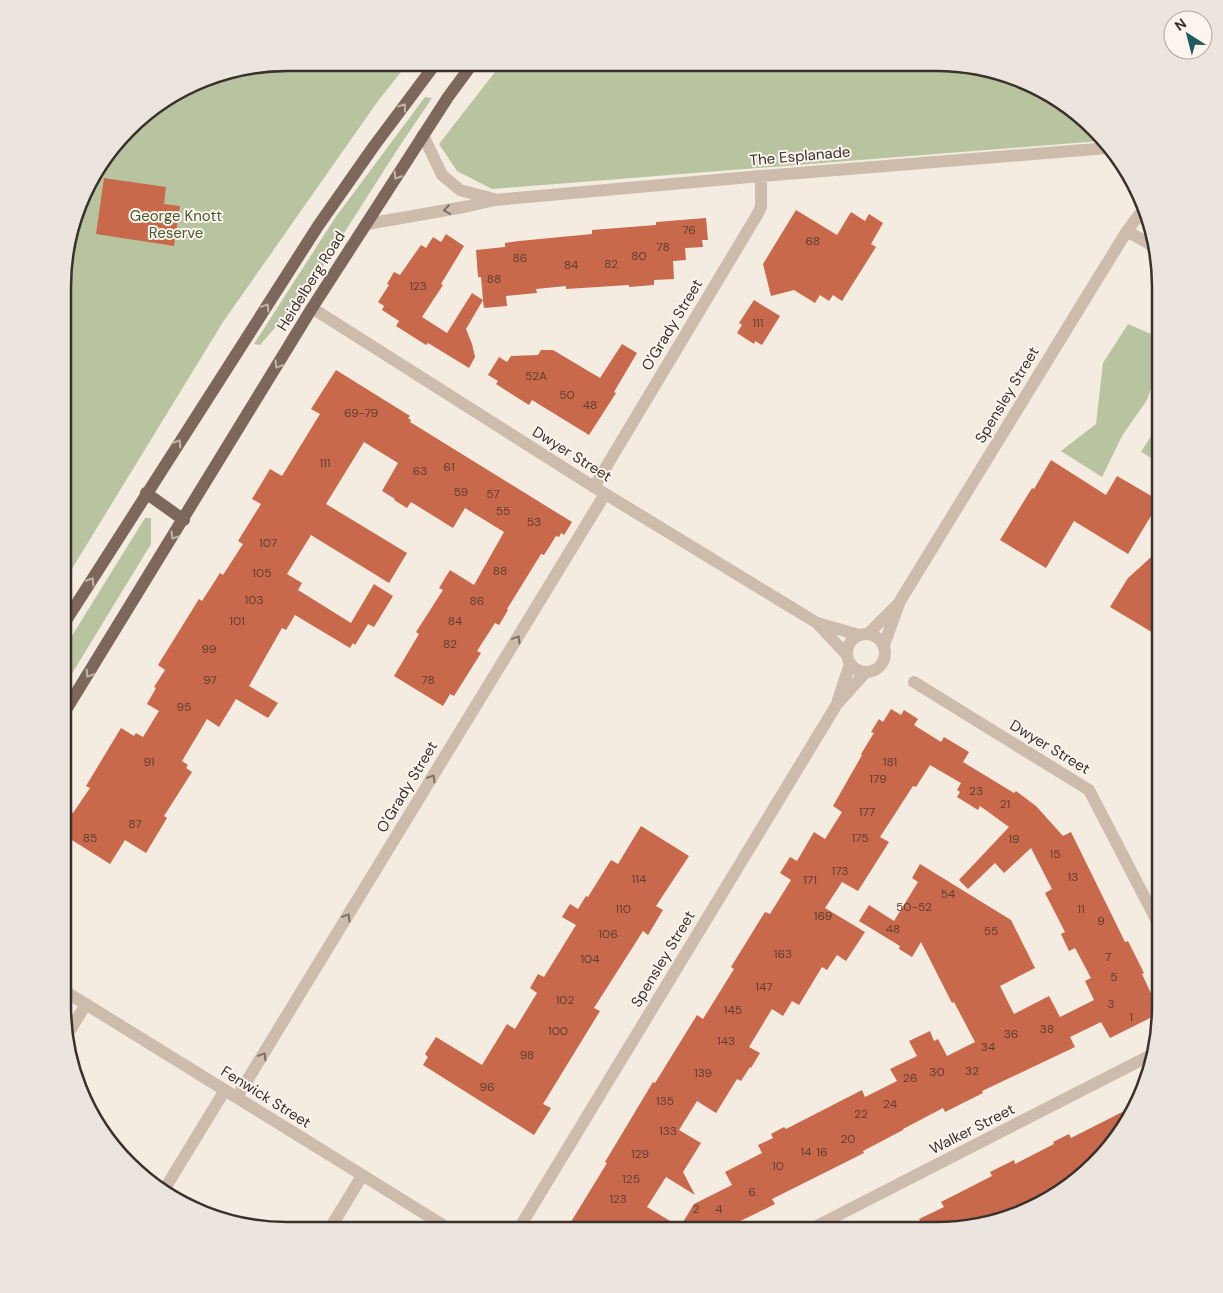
<svg xmlns="http://www.w3.org/2000/svg" width="1223" height="1293" viewBox="0 0 1223 1293" font-family="'DM Sans',sans-serif">
	<style>
		.green { fill: #b8c4a0 }
		.building { fill: #c8694b; fill-rule: evenodd }
		.lines { fill: none; stroke-linecap: round; stroke-linejoin: round }
		.minor { stroke: #cdbbac; stroke-width: 12 }
		.primary { stroke: #7d675c; stroke-width: 12 }
		.oneway { stroke: #c2b5ac }
		.oneway2 { stroke: #7d6f65 }
		.labels { text-anchor: middle; stroke-width: 4; stroke-linejoin: round; paint-order: stroke }
		.number-label { font-size: 12px; fill: #5e3e33 }
		.street-label { font-size: 15px; fill: #3b302b; stroke: #fbf5ee }
		.park-label { font-size: 15px; fill: #4a5a2e; stroke: #fbf5ee }
		.rim { fill: none; stroke: #3b302b; stroke-width: 2.5 }
	</style>
	<rect width="100%" height="100%" fill="#f4ebe1"/>
	<path class="green" d="M287 63H408L378 101 223 322 65 580 67 244 92 175 139 118 215 75Z
		M502 63 965 64 1048 93 1100 141 492 189 457 171 439 144Z
		M425 97 432 98 399 147 307 291 260 345 254 344 335 218Z
		M1128 324 1160 338V362L1147 400 1122 436 1102 477 1061 451 1096 424 1103 363Z
		M1160 422V463L1141 452Z
		M145 518H151V544L65 685V647Z"/>
	<path class="building" d="M104 178 166 187 164 204 180 206 174 246 96 234Z
		M796 210 837 235 851 212 865 221 869 214 883 223 871 244 876 247 842 301 833 295 829 301 820 295 815 303 794 290 771 296 763 264Z
		M706 218 708 240H702L703 247 685 248 686 260 673 261 674 279 654 280V285L629 287V285L566 289V286L536 289 537 293 506 296 507 306 484 308 483 300 466 329 472 344 475 357 469 368 428 343 426 345 396 326 399 321 382 310 384 306 378 302 389 285 387 284 394 272 400 275 421 245 426 248 433 237 441 242 446 234 464 246 441 284 443 285 422 317 447 333 472 293 483 300 481 277H478L476 250 505 247V243L519 241 592 234V230L656 225V222Z
		M754 300 780 316 762 345 755 341 754 344 737 333 742 325 739 323Z
		M622 344 637 353 614 392 616 393 589 435 532 400 529 405 496 384 498 381 488 375 499 357 507 362 511 356 538 355 541 350H553L600 378Z
		M336 370 410 416 408 418 411 420 410 422 572 522 564 535 561 533 559 537 556 536 544 555 541 554 507 609 508 610 499 625 495 623 477 651 481 653 454 696 450 694 443 706 394 676 419 634 416 632 443 590 439 588 450 570 474 585 504 532 465 508 453 528 411 502 407 508 394 500 395 499 382 491 398 463 364 442 326 504 407 553 389 583 311 535 287 574 302 583 298 590 351 623 374 584 393 596 374 627 368 624 355 645 353 643 350 648 295 615 286 630 282 628 249 686 278 703 268 718 236 699 219 727 207 719 182 761 188 765 186 768 192 772 164 816 167 818 146 853 125 840 110 864 64 835V807L73 813 90 788 86 786 121 728 134 736 136 733 143 737 159 711 147 704 156 688 154 687 165 670 158 665 199 599 202 601 220 573 223 575 243 544 238 541 261 504 252 499 270 469 282 476 320 414 311 409Z
		M1051 460 1106 495 1117 476 1160 501 1128 554 1074 521 1046 568 1000 540 1032 488 1034 489Z
		M1160 549V637L1110 607 1128 578Z
		M891 709 901 715 904 710 918 719 914 725 941 742 944 737 969 752 963 762 1014 793 1016 791 1036 806 1063 836 1071 832 1125 942 1128 941 1144 973 1142 974 1160 1013 1110 1038 1101 1022 1070 1037 1075 1047 982 1091 983 1093 945 1112 943 1108 903 1129V1130L863 1151 864 1153 772 1199 775 1204 722 1230H566L607 1163 605 1162 653 1082 655 1083 697 1015 703 1019 734 969 731 967 765 912 770 914 791 880 780 873 790 857 797 861 814 832 825 839 842 812 833 806 862 755 861 754 874 733 871 732 879 719 883 722ZM930 765 961 783 957 790 960 792 957 797 978 810 980 806 1009 827 959 880 968 889 995 863 1004 873 1031 848 1052 889 1045 893 1065 932 1061 934 1069 951 1075 948 1091 978 1085 981 1094 1000 1060 1017 1049 996 1014 1014 1000 986 1035 968 1011 920 920 864 912 878 918 882 894 921 869 905 859 921 900 946 899 949 912 957 921 942 952 1003 954 1002 975 1042 947 1056 938 1039 934 1041 930 1031 909 1041 917 1056 890 1069 897 1081 865 1097 862 1090 786 1129 784 1127 771 1134 773 1138 758 1145 762 1153 725 1172 732 1185 694 1204 680 1227 647 1207 666 1177 695 1195 683 1172 701 1143 679 1130 697 1101 716 1113 737 1079 741 1081 750 1067 751 1068 760 1053 749 1047 772 1009 783 1016 792 1001 799 1005 822 967 827 970 837 955 846 961 865 932 825 908 842 882 858 891 889 842 880 837 913 786 916 787Z
		M641 826 689 856 656 906 663 910 648 935 643 931 594 1008 600 1011 543 1104 551 1108 534 1135 423 1065 428 1057 425 1054 436 1037 482 1065 507 1024 515 1029 537 993 530 988 538 974 544 977 576 925 562 917 570 904 578 909 586 896 588 897 611 860 618 864Z
		M1134 1106 1131 1118 1061 1192 1008 1218 950 1230H925L919 1219 944 1207 941 1202 992 1176 990 1172 1014 1160 1015 1164 1054 1144 1053 1142 1069 1134 1071 1138Z"/>
	<g class="lines">
		<path class="minor" d="M423 135 442 175 460 190 494 199
			M367 224 464 207 495 200 761 176 1108 148
			M1127 231 1155 247
			M312 308 594 487 817 623 846 654
			M594 487 757 215 761 207V176
			M817 623 859 635
			M847 653a19 19 0 1 1 38 0a19 19 0 1 1-38 0Z
			M868 634 897 605
			M884 645 900 601 1082 304 1127 231 1145 207
			M914 682 1089 790 1160 927
			M838 700 850 664
			M63 990 451 1230
			M66 1037 86 1004
			M237 1097 605 494
			M164 1190 225 1090
			M329 1230 362 1176
			M518 1230 837 704 865 673
			M809 1230 1149 1056"/>
		<path class="primary" d="M146 493 184 520
			M65 622 318 226 374 146 436 63
			M64 713 312 308 448 97 473 63"/>
	</g>
	<defs><path id="oneway-chevron" d="M-2-3.5L2.5 0L-2 3.5" fill="none" stroke-width="1.6" stroke-linecap="round" stroke-linejoin="round" transform="scale(1.25)"/></defs>
	<g class="oneway">
		<use href="#oneway-chevron" transform="translate(403 107) rotate(-53)"/>
		<use href="#oneway-chevron" transform="translate(397 176) rotate(122)"/>
		<use href="#oneway-chevron" transform="translate(266 307) rotate(-57)"/>
		<use href="#oneway-chevron" transform="translate(278 365) rotate(121)"/>
		<use href="#oneway-chevron" transform="translate(178 443) rotate(-57)"/>
		<use href="#oneway-chevron" transform="translate(174 536) rotate(122)"/>
		<use href="#oneway-chevron" transform="translate(91 581) rotate(-58)"/>
		<use href="#oneway-chevron" transform="translate(89 674) rotate(122)"/>
	</g>
	<g class="oneway2">
		<use href="#oneway-chevron" transform="translate(447 210) rotate(171)"/>
		<use href="#oneway-chevron" transform="translate(517 639) rotate(-59)"/>
		<use href="#oneway-chevron" transform="translate(432 778) rotate(-59)"/>
		<use href="#oneway-chevron" transform="translate(347 917) rotate(-59)"/>
		<use href="#oneway-chevron" transform="translate(263 1056) rotate(-59)"/>
	</g>
	<g class="labels">
		<g class="number-label">
			<text x="689" y="234">76</text>
			<text x="813" y="245">68</text>
			<text x="663" y="251">78</text>
			<text x="639" y="260">80</text>
			<text x="520" y="262">86</text>
			<text x="611" y="268">82</text>
			<text x="571" y="269">84</text>
			<text x="494" y="283">88</text>
			<text x="418" y="290">123</text>
			<text x="758" y="327">111</text>
			<text x="536" y="380">52A</text>
			<text x="567" y="399">50</text>
			<text x="590" y="409">48</text>
			<text x="361" y="417">69-79</text>
			<text x="325" y="467">111</text>
			<text x="449" y="471">61</text>
			<text x="420" y="475">63</text>
			<text x="461" y="496">59</text>
			<text x="493" y="498">57</text>
			<text x="503" y="515">55</text>
			<text x="534" y="526">53</text>
			<text x="268" y="547">107</text>
			<text x="500" y="575">88</text>
			<text x="262" y="577">105</text>
			<text x="254" y="604">103</text>
			<text x="477" y="605">86</text>
			<text x="237" y="625">101</text>
			<text x="455" y="625">84</text>
			<text x="450" y="648">82</text>
			<text x="209" y="653">99</text>
			<text x="210" y="684">97</text>
			<text x="428" y="684">78</text>
			<text x="184" y="711">95</text>
			<text x="149" y="766">91</text>
			<text x="890" y="766">181</text>
			<text x="878" y="783">179</text>
			<text x="976" y="795">23</text>
			<text x="1005" y="808">21</text>
			<text x="867" y="816">177</text>
			<text x="135" y="828">87</text>
			<text x="90" y="842">85</text>
			<text x="860" y="842">175</text>
			<text x="1014" y="843">19</text>
			<text x="1055" y="858">15</text>
			<text x="840" y="875">173</text>
			<text x="1073" y="881">13</text>
			<text x="639" y="883">114</text>
			<text x="810" y="884">171</text>
			<text x="948" y="898">54</text>
			<text x="914" y="911">50-52</text>
			<text x="623" y="913">110</text>
			<text x="1081" y="913">11</text>
			<text x="823" y="920">169</text>
			<text x="1101" y="925">9</text>
			<text x="893" y="933">48</text>
			<text x="991" y="935">55</text>
			<text x="608" y="938">106</text>
			<text x="783" y="958">163</text>
			<text x="1108" y="961">7</text>
			<text x="590" y="963">104</text>
			<text x="1114" y="981">5</text>
			<text x="764" y="991">147</text>
			<text x="565" y="1004">102</text>
			<text x="1111" y="1008">3</text>
			<text x="733" y="1014">145</text>
			<text x="1131" y="1021">1</text>
			<text x="1047" y="1033">38</text>
			<text x="558" y="1035">100</text>
			<text x="1011" y="1038">36</text>
			<text x="726" y="1045">143</text>
			<text x="988" y="1051">34</text>
			<text x="527" y="1059">98</text>
			<text x="972" y="1075">32</text>
			<text x="937" y="1076">30</text>
			<text x="703" y="1077">139</text>
			<text x="910" y="1082">26</text>
			<text x="487" y="1091">96</text>
			<text x="665" y="1105">135</text>
			<text x="890" y="1108">24</text>
			<text x="861" y="1118">22</text>
			<text x="668" y="1135">133</text>
			<text x="848" y="1143">20</text>
			<text x="806" y="1156">14</text>
			<text x="822" y="1156">16</text>
			<text x="640" y="1158">129</text>
			<text x="778" y="1170">10</text>
			<text x="631" y="1183">125</text>
			<text x="752" y="1196">6</text>
			<text x="618" y="1203">123</text>
			<text x="696" y="1213">2</text>
			<text x="719" y="1213">4</text>
		</g>
		<g class="street-label">
			<text transform="translate(800 156) rotate(-5)" y="5">The Esplanade</text>
			<text transform="translate(311 281) rotate(-58)" y="5">Heidelberg Road</text>
			<text transform="translate(672 325) rotate(-59)" y="5">O'Grady Street</text>
			<text transform="translate(1007 395) rotate(-59)" y="5">Spensley Street</text>
			<text transform="translate(572 454) rotate(32)" y="5">Dwyer Street</text>
			<text transform="translate(1050 747) rotate(31)" y="5">Dwyer Street</text>
			<text transform="translate(407 787) rotate(-59)" y="5">O'Grady Street</text>
			<text transform="translate(663 959) rotate(-59)" y="5">Spensley Street</text>
			<text transform="translate(266 1097) rotate(32)" y="5">Fenwick Street</text>
			<text transform="translate(972 1129) rotate(-27)" y="5">Walker Street</text>
		</g>
		<g class="park-label">
			<text x="176" y="221">George Knott<tspan x="176" dy="17">Reserve</tspan></text>
		</g>
	</g>
	<path d="M0 0H1223V1293H0ZM287 71H936A216 216 0 0 1 1152 287V1006A216 216 0 0 1 936 1222H287A216 216 0 0 1 71 1006V287A216 216 0 0 1 287 71Z" fill="#ece5de" fill-rule="evenodd"/>
	<path class="rim" d="M287 71H936A216 216 0 0 1 1152 287V1006A216 216 0 0 1 936 1222H287A216 216 0 0 1 71 1006V287A216 216 0 0 1 287 71Z"/>
	<g transform="translate(1188 35) rotate(324)"><circle r="24" fill="#fbf5ee" stroke="#aea6a0"/>
	<path d="M0-4L9 19L0 12L-9 19Z" fill="#1f5a5e"/>
	<text y="-8" font-size="14" font-weight="bold" text-anchor="middle" fill="#3b302b">N</text>
	</g>
</svg>
